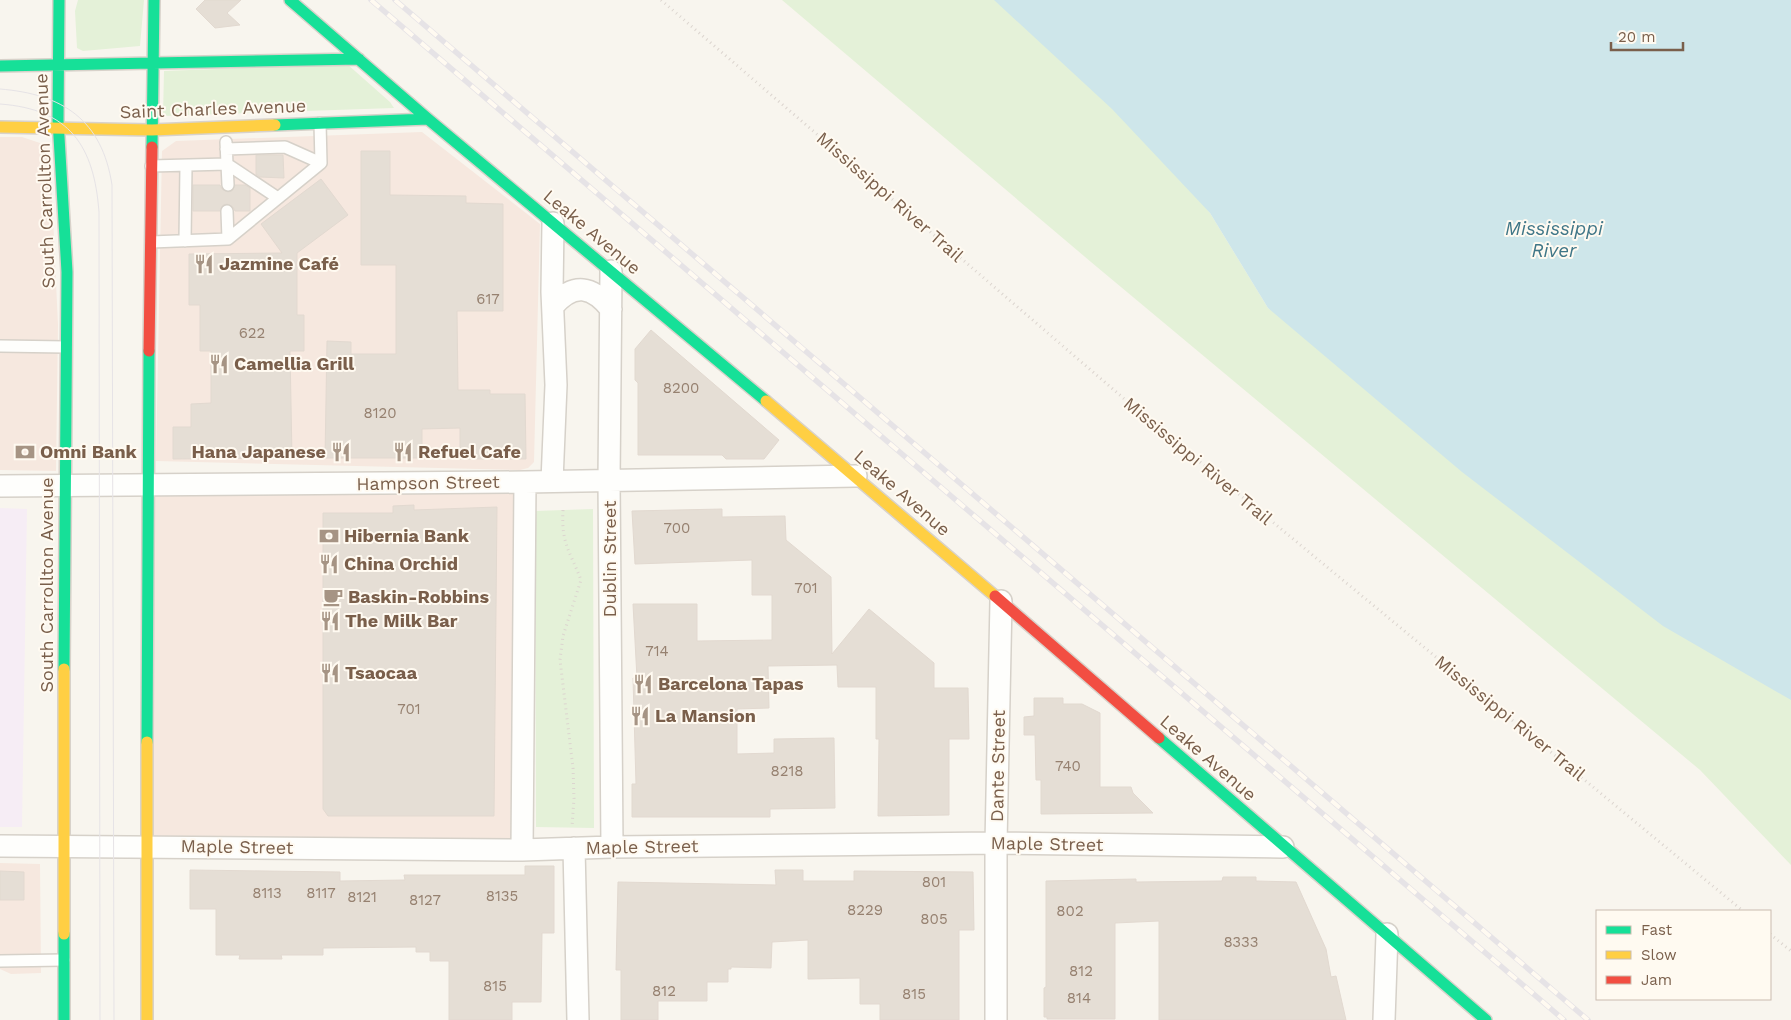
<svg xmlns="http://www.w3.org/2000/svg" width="1791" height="1020" viewBox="0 0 1791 1020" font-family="'Work Sans',sans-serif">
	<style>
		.commercial { fill: #f6e8df }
		.education { fill: #f6edf5 }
		.green { fill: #e4f1d8 }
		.water { fill: #cee6ea }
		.building { fill: #e5ded5; stroke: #e2d9d0 }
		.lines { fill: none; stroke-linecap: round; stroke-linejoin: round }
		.lane-casing { stroke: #d6d1c9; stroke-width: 14 }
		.street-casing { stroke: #d6d1c9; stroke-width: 24 }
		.fast-casing { stroke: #d8d2ca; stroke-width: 14 }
		.slow-casing { stroke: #d8d2ca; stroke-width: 14 }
		.jam-casing { stroke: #d8d2ca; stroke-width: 14 }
		.path { stroke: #dcd5cf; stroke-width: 3; stroke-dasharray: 1 4; stroke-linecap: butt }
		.lane { stroke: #fefefc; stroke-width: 11 }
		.street { stroke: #fefefc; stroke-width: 21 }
		.fast { stroke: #16e098; stroke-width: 11 }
		.slow { stroke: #ffcf43; stroke-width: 11 }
		.jam { stroke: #f24e42; stroke-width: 11 }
		.tram { stroke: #e6e3e6; stroke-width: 1 }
		.rail-casing { stroke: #e6e3e6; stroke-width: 5.5 }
		.rail { stroke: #fffaf1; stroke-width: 4; stroke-dasharray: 11; stroke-linecap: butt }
		.labels { text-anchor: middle; stroke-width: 4; stroke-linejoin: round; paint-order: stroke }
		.number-label { font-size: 15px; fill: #968170 }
		.street-label { font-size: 18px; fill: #7a5f4b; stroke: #fffaf1 }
		.poi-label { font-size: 18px; font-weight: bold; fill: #7a5f4b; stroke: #fffaf1; text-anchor: start }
		.water-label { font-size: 19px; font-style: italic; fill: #3f7687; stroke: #fffaf1 }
	</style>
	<rect width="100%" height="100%" fill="#f8f5ee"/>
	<path class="commercial" d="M422 132 540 224 534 462 528 468 520 470 156 461 162 151 176 141Z
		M0 137H22L43 144 50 152 58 325 56 471 0 470Z
		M147 486 513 488 534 846H147Z
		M0 863 40 864 41 973 11 974 0 969Z"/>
	<path class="education" d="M0 508 27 509 22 827H0Z"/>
	<path class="green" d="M78 0H144L140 46 83 51 77 48 75 11Z
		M782 0H999L1126 103 1210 213 1268 308 1791 691V865L1700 770 1091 262Z
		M347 64 390 102 394 108 163 116 164 71Z
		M593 509 594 828 536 827 535 511Z"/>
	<path class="water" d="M994 0H1791V700L1663 626 1462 472 1268 308 1210 213 1112 109Z"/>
	<path class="building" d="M205 0H241L227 13 240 25 215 28 196 9Z
		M361 151H390V195L466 196V203L503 204V311H457L458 390H490V394H525L526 459H460V428L422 429V458H325L327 341 351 342V354H396V265H361Z
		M256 155H283L284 178 260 177 256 174Z
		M321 179 348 215 297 253V315H304V351H290L292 458 173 459V427H191V404L211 403V351H200V305H189V254L282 253 261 224Z
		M193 185H220L222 189 228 192 232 191 235 185H245L250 188V211H235L233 207 227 204 223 205 220 211H193Z
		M651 330 779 440 764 459H726L722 455H638V383L635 380V349Z
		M414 505V510L497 507 494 816H328L323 809V513H393V506Z
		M722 509V517L785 516 786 540 831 577 832 654 869 609 934 663V688H968L969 739H949V815L878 816 879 739H876V687H838L837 665 768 666 769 708 737 709V754L774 753V739L834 738 835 808 770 809V817H632V784H636L633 678H637L633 604H697V641L772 640V595H752V560L635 564 632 511Z
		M1034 698H1063V704H1082L1100 713V787H1131L1133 793 1153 813 1041 814V780H1036L1035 735H1024V717L1034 716Z
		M525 866H554V933H542L541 1002H512V1020H449V961H430V952H416V947L323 948V955H281L282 959H239L240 955H216V909H190V870L340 872V881L405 880 404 875H525Z
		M775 870H803V881H854V871L973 872 974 930H959V1020H880V1004H860V978L808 979V940L772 942 771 968 731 967V969H728V982H707V1001H658V1020H621V970H616L618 882 776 885Z
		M0 871 24 872V900H0Z
		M1223 877H1256V881L1296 882 1326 949 1331 977 1336 976 1346 1020H1159V921L1115 923V1019H1047V1017H1044V988L1046 987V881L1136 879V882L1222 881Z"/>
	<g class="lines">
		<defs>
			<path id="lane" d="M226 142 227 164 278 198
				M226 149 285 147 321 163
				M151 166 227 164 228 185
				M227 211 228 239
				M185 241 186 166
				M151 242 228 239 321 163 320 123
				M0 346 66 347
				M0 961 64 960"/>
			<path id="street" d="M611 271 609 480 612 847
				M553 306C574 282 592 286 611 309
				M552 481 556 385 552 292 553 223
				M0 486 525 482 856 476
				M0 846 522 850 612 847 996 843 1283 847
				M574 848 578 1020
				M522 850 525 482
				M996 1020V843L1001 601
				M1384 1020 1387 934"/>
			<path id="fast" d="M59 0 58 120 67 272 64 669
				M290 0 428 119 766 401
				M0 66 359 59
				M275 125 428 119
				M152 147 154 0
				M1159 738 1486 1020
				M147 742 149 351
				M64 934V1020"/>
			<path id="slow" d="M0 127 152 130 275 125
				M766 401 995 596
				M64 669V934
				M147 742V1020"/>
			<path id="jam" d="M149 351 152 147
				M995 596 1159 738"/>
		</defs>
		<use href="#lane" class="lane-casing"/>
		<use href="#street" class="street-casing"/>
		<use href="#fast" class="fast-casing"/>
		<use href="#slow" class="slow-casing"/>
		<use href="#jam" class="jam-casing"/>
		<path class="path" d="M661 0 1136 409 1743 911
			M563 510C561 544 570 551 581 580L563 636 560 660 573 768 574 798 572 827
			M1770 934 1791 951"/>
		<use href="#lane" class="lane"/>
		<use href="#street" class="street"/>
		<use href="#fast" class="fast"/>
		<use href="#slow" class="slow"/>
		<use href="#jam" class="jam"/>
		<path class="tram" d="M0 89C63 94 102 120 112 185L114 1020
			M0 104C70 109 94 146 99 212L100 1020"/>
		<defs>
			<path id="rail" d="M371 0 1564 1020
				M395 0 1588 1020"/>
		</defs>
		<use href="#rail" class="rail-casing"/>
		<use href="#rail" class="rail"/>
	</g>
	<defs>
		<symbol id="restaurant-bare" viewBox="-9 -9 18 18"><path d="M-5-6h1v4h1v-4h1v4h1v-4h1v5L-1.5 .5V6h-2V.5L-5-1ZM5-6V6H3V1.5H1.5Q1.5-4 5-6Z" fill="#a69484" stroke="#fffaf1" stroke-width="2.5" paint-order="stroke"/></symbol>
		<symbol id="bank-bare" viewBox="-9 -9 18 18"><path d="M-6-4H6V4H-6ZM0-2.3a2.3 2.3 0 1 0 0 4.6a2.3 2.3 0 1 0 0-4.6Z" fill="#a69484" stroke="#fffaf1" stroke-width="2.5" paint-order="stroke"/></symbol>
		<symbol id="cafe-bare" viewBox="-9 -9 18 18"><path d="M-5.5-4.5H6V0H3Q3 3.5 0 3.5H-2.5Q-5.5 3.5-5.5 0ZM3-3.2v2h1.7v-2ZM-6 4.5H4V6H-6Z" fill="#a69484" stroke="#fffaf1" stroke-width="2.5" paint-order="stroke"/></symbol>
	</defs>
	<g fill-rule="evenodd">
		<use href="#restaurant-bare" x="190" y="250" width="28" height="28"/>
		<use href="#restaurant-bare" x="205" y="350" width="28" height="28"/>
		<use href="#bank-bare" x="11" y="438" width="28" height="28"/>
		<use href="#restaurant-bare" x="327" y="438" width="28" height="28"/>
		<use href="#restaurant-bare" x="389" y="438" width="28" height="28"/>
		<use href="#bank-bare" x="315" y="522" width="28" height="28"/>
		<use href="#restaurant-bare" x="315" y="550" width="28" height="28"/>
		<use href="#cafe-bare" x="319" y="583" width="28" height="28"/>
		<use href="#restaurant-bare" x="316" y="607" width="28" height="28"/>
		<use href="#restaurant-bare" x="316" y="659" width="28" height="28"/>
		<use href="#restaurant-bare" x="629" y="670" width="28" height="28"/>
		<use href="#restaurant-bare" x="626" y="702" width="28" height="28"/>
	</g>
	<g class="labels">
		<g class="number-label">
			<text x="488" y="304">617</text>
			<text x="252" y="338">622</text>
			<text x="681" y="393">8200</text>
			<text x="380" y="418">8120</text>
			<text x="677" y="533">700</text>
			<text x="806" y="593">701</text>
			<text x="657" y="656">714</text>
			<text x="409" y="714">701</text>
			<text x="1068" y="771">740</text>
			<text x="787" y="776">8218</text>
			<text x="934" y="887">801</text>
			<text x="267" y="898">8113</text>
			<text x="321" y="898">8117</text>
			<text x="502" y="901">8135</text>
			<text x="362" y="902">8121</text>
			<text x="425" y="905">8127</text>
			<text x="865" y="915">8229</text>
			<text x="1070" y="916">802</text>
			<text x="934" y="924">805</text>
			<text x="1241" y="947">8333</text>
			<text x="1081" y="976">812</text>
			<text x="495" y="991">815</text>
			<text x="664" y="996">812</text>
			<text x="914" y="999">815</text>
			<text x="1079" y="1003">814</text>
		</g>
		<g class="street-label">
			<text transform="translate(213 109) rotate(-2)" y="6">Saint Charles Avenue</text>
			<text transform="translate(45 181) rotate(-92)" y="6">South Carrollton Avenue</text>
			<text transform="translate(890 197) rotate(41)" y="6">Mississippi River Trail</text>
			<text transform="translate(592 232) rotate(40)" y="6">Leake Avenue</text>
			<text transform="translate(1198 461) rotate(40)" y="6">Mississippi River Trail</text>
			<text transform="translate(428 483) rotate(-1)" y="6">Hampson Street</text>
			<text transform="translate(902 493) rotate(41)" y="6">Leake Avenue</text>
			<text transform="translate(610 559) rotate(-90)" y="6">Dublin Street</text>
			<text transform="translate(47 585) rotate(-90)" y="6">South Carrollton Avenue</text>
			<text transform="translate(1510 718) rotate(39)" y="6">Mississippi River Trail</text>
			<text transform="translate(1208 758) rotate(41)" y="6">Leake Avenue</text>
			<text transform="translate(998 766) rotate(-89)" y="6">Dante Street</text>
			<text transform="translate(1047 844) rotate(1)" y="6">Maple Street</text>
			<text transform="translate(237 847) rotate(1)" y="6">Maple Street</text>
			<text transform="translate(642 847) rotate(-1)" y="6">Maple Street</text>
		</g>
		<g class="poi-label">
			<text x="219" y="270">Jazmine Café</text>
			<text x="234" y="370">Camellia Grill</text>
			<text x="40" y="458">Omni Bank</text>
			<text x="326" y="458" text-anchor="end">Hana Japanese</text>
			<text x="418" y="458">Refuel Cafe</text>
			<text x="344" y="542">Hibernia Bank</text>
			<text x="344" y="570">China Orchid</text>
			<text x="348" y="603">Baskin-Robbins</text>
			<text x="345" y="627">The Milk Bar</text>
			<text x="345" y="679">Tsaocaa</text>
			<text x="658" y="690">Barcelona Tapas</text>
			<text x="655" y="722">La Mansion</text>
		</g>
		<g class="water-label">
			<text x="1554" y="235">Mississippi<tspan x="1554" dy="22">River</tspan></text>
		</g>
	</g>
	<rect x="1596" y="910" width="175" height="90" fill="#fffaf1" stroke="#cabcaf"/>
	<rect x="1606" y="926" width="25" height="8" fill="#16e098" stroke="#cabcaf"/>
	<text x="1641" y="935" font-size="15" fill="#7a5f4b">Fast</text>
	<rect x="1606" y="951" width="25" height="8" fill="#ffcf43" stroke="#cabcaf"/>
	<text x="1641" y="960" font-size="15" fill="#7a5f4b">Slow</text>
	<rect x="1606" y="976" width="25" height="8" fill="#f24e42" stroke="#cabcaf"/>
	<text x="1641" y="985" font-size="15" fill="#7a5f4b">Jam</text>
	<path d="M1611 42v8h72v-8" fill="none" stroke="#7a5f4b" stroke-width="2.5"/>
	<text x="1618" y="42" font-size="15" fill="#7a5f4b" stroke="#fffaf1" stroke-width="4" paint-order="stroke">20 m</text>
</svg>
